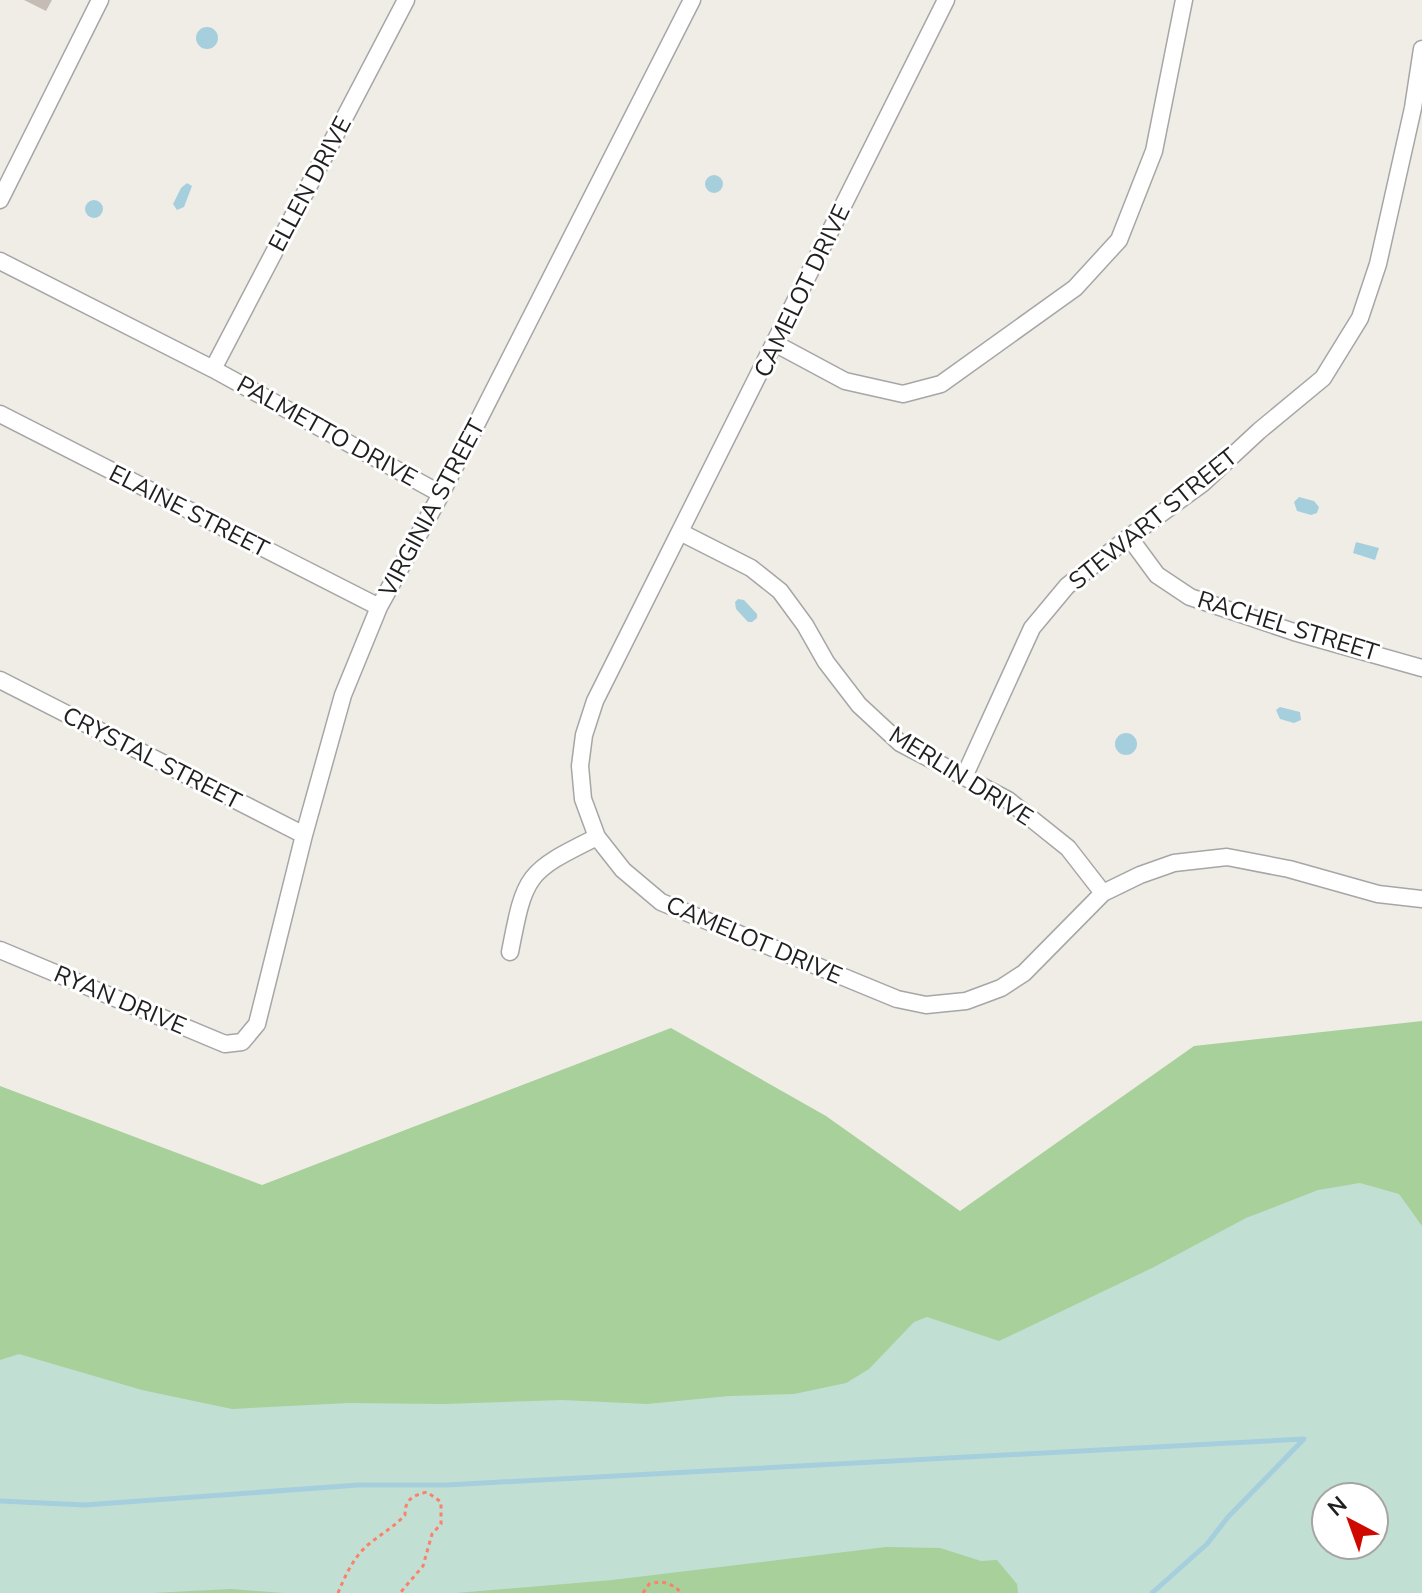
<svg xmlns="http://www.w3.org/2000/svg" width="1422" height="1593" viewBox="0 0 1422 1593" font-family="'Nunito Sans',sans-serif">
	<style>
		.forest { fill: #a7d09a; fill-rule: evenodd }
		.wetland { fill: #c2dfd3; fill-rule: evenodd }
		.water { fill: #a6cfde }
		.lines { fill: none; stroke-linecap: round; stroke-linejoin: round }
		.stream { stroke: #a6cfde; stroke-width: 5 }
		.building { fill: #c5bcb5 }
		.minor-casing { stroke: #a6a6a6; stroke-width: 19 }
		.path { stroke: #fc806b; stroke-width: 3; stroke-dasharray: 4 4; stroke-linecap: butt }
		.minor { stroke: #fff; stroke-width: 16 }
		.labels { text-anchor: middle; stroke-width: 6; stroke-linejoin: round; paint-order: stroke }
		.street-label { font-size: 24px; fill: #1f1f1f; stroke: #fff }
	</style>
	<rect width="100%" height="100%" fill="#f0ede6"/>
	<path class="forest" d="M1422 1021V1593H0V1086L262 1185 671 1028 826 1116 960 1211 1194 1046ZM1326 1497H1374V1545H1326Z"/>
	<path class="wetland" d="M1360 1183 1399 1194 1422 1226V1593H1018L1017 1584 997 1560 981 1561 940 1548 886 1547 612 1580 456 1593H284L231 1589 152 1593H0V1360L19 1354 142 1390 232 1409 348 1403 444 1404 562 1400 647 1404 729 1396 794 1394 846 1383 869 1369 914 1322 927 1317 999 1341 1154 1267 1246 1218 1318 1190ZM1326 1497H1374V1545H1326Z"/>
	<path class="water" d="M196 38a11 11 0 1 1 22 0a11 11 0 1 1-22 0Z
		M705 184a9 9 0 1 1 18 0a9 9 0 1 1-18 0Z
		M187 183 192 186 184 207 177 210 173 204 181 188Z
		M85 209a9 9 0 1 1 18 0a9 9 0 1 1-18 0Z
		M1299 497 1314 501 1319 507 1317 513 1311 515 1297 511 1294 502Z
		M1356 542 1379 548 1375 560 1353 553Z
		M738 599 744 600 757 614V618L752 622H748L736 609 735 602Z
		M1280 707 1300 712 1301 720 1294 723 1280 719 1276 710Z
		M1115 744a11 11 0 1 1 22 0a11 11 0 1 1-22 0Z"/>
	<g class="lines">
		<path class="stream" d="M0 1501 85 1505 358 1485H447L1304 1439 1228 1517 1207 1544 1152 1593"/>
	</g>
	<path class="building" d="M24 0H52L46 11Z"/>
	<g class="lines">
		<defs>
			<path id="minor" d="M946 0 595 701 584 735 580 766 583 799 597 837 623 870 661 902 897 999 926 1005 966 1001 1001 988 1024 973 1103 893 1140 875 1174 863 1227 857 1289 869 1378 894 1422 899
				M0 200 100 0
				M0 261 213 369 441 494
				M776 344 845 381 903 394 941 384 1075 288 1119 240 1154 151 1184 0
				M213 369 406 0
				M0 414 379 607
				M682 533 751 568 780 591 805 625 826 662 859 705 900 743 1008 800 1068 848 1103 893
				M1129 537 1157 575 1190 597 1294 632 1422 668
				M0 680 304 835
				M964 777 1032 628 1067 586 1129 537 1203 483 1259 431 1323 378 1360 318 1378 264 1413 108 1422 49
				M0 950 225 1044 242 1042 257 1024 304 835 343 695 379 607 441 494 692 0
				M510 952C525 874 526 872 597 837"/>
		</defs>
		<use href="#minor" class="minor-casing"/>
		<path class="path" d="M338 1593C345 1576 354 1556 369 1544 381 1534 394 1527 405 1515 405 1499 412 1496 427 1492L441 1502V1524L432 1534 423 1566 400 1593
			M643 1593 649 1584C664 1580 671 1583 682 1593"/>
		<use href="#minor" class="minor"/>
	</g>
	<g class="labels">
		<g class="street-label">
			<text transform="translate(310 184) rotate(-62)" y="8">ELLEN DRIVE</text>
			<text transform="translate(802 291) rotate(-64)" y="8">CAMELOT DRIVE</text>
			<text transform="translate(327 431) rotate(29)" y="8">PALMETTO DRIVE</text>
			<text transform="translate(432 508) rotate(-62)" y="8">VIRGINIA STREET</text>
			<text transform="translate(189 511) rotate(27)" y="8">ELAINE STREET</text>
			<text transform="translate(1153 519) rotate(-39)" y="8">STEWART STREET</text>
			<text transform="translate(1288 626) rotate(17)" y="8">RACHEL STREET</text>
			<text transform="translate(152 758) rotate(27)" y="8">CRYSTAL STREET</text>
			<text transform="translate(961 776) rotate(32)" y="8">MERLIN DRIVE</text>
			<text transform="translate(754 940) rotate(23)" y="8">CAMELOT DRIVE</text>
			<text transform="translate(120 1000) rotate(23)" y="8">RYAN DRIVE</text>
		</g>
	</g>
	<g transform="translate(1350 1521) rotate(319)"><circle r="38" fill="#ffffff" stroke="#a5a5a5" stroke-width="2"/>
	<path d="M0-6L14 30L0 20L-14 30Z" fill="#cf0900"/>
	<text y="-12" font-size="22" font-weight="bold" text-anchor="middle" fill="#1f1f1f">N</text>
	</g>
</svg>
